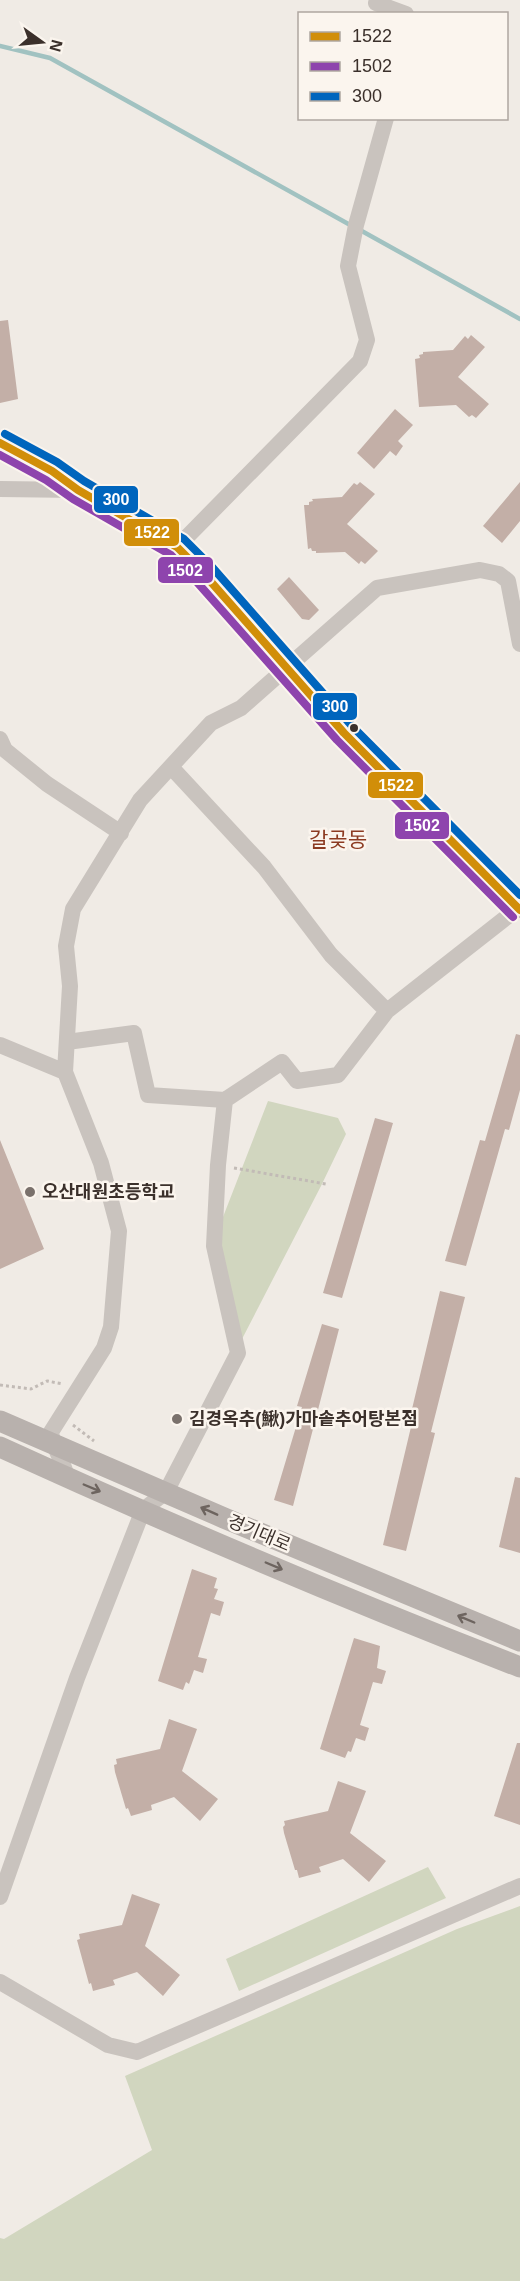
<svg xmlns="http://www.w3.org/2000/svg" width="520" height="2281" viewBox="0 0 520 2281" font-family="Helvetica,'Noto Sans KR',sans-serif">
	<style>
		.green { fill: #d1d6bf }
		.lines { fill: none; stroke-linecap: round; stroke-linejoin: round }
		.stream { stroke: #a1c2c1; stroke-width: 4.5 }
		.building { fill: #c3afa7 }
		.path { stroke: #c2bbb6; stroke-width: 3; stroke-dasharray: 3 3; stroke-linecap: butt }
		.minor { stroke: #c9c3be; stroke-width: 16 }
		.major { stroke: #b8b1ad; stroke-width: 21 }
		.bus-1-casing { stroke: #fbf5ee; stroke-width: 12 }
		.bus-2-casing { stroke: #fbf5ee; stroke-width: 12 }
		.bus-3-casing { stroke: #fbf5ee; stroke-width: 12 }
		.bus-1 { stroke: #d18e09; stroke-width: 8 }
		.bus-2 { stroke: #8e44ad; stroke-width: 8 }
		.bus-3 { stroke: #0065bd; stroke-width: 8 }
		.oneway { stroke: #6d645f }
		.bus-dot { fill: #3b302b; stroke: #fbf5ee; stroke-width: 2 }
		.poi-dot { fill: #7a716c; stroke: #fbf5ee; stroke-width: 2 }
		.labels { text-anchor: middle; stroke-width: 5; stroke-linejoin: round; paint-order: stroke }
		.poi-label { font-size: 18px; font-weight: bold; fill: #3b302b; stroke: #fbf5ee; text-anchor: start }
		.street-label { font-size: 18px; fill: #3b302b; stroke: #fbf5ee }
		.quarter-label { font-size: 21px; fill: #8c3b22; stroke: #fbf5ee }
		.line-badge { stroke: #fbf5ee; stroke-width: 2 }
		.badge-label { font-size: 16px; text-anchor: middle; font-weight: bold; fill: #fff }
	</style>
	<rect width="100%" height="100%" fill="#f0ebe5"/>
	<path class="green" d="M268 1101 338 1118 346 1134 321 1186 242 1339 219 1252 223 1217Z
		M428 1867 446 1898 239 1991 226 1959Z
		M520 1906V2281H0V2238L4 2239 152 2150 125 2076 457 1929Z"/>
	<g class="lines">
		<path class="stream" d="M0 46 50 58 352 226
			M360 230 520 319"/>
	</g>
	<path class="building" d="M8 320 18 399 0 403V321Z
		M471 335 485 347 458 377 489 404 476 418 472 415 469 417 456 405 419 407 415 359 420 358 419 355 423 354V352L453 350 465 336 468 339Z
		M395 409 413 425 398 441 403 446 396 456 390 451 374 469 357 453Z
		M360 482 375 494 347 524 378 551 365 564 361 561 359 564 345 552 316 553V551H312L311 548 308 549 304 505H309V502L313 501 312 499 342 497 354 483 357 485Z
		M520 482V521L502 543 483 526Z
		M289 577 319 610 309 620 302 619 277 589Z
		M516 1034 520 1035V1090L509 1130 505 1129 466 1266 445 1261 480 1140 485 1141Z
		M375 1118 393 1123 342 1298 323 1293Z
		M0 1140 44 1249 0 1269Z
		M440 1291 465 1297 431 1432 435 1433 406 1551 383 1545 415 1410 412 1409Z
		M322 1324 339 1329 293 1506 274 1500 302 1407 297 1406Z
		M515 1477 520 1478V1553L499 1547Z
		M192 1569 217 1578 214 1588 218 1589 214 1599 224 1602 220 1616 211 1613 198 1657 207 1659 203 1673 194 1670 189 1684 186 1682 183 1690 158 1681Z
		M354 1638 380 1646 377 1668 386 1671 382 1684 373 1682 360 1725 369 1728 365 1741 356 1738 351 1752 348 1751 345 1758 320 1749Z
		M169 1719 197 1729 182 1771 218 1799 200 1821 174 1797 151 1805 152 1810 131 1816 128 1808 126 1809 115 1772 114 1765 117 1764 116 1759 160 1749Z
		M517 1743H520V1825L494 1816Z
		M338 1781 366 1791 350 1833 386 1861 369 1882 343 1859 319 1867 321 1872 299 1878 297 1870H295L284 1833 283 1827 285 1825 284 1821 328 1811Z
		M132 1894 160 1904 145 1946 180 1975 163 1996 137 1972 113 1980 115 1985 93 1991 91 1983 89 1984 77 1940 80 1939 79 1934 122 1925Z"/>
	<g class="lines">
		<path class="path" d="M234 1168 326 1184
			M0 1385 31 1389 47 1381 63 1384
			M73 1425 94 1441"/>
		<path class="minor" d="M377 0 376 3 406 14
			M0 443 52 471 78 490 177 547 204 574 344 733 520 910
			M0 489 78 490
			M177 547 360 361 367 340 348 266 356 225 386 118
			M0 739 5 750 47 784 121 833
			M172 768 264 867 331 955 387 1011 517 909
			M67 1042 134 1033 148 1095 225 1100
			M0 1045 65 1072
			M67 1478C64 1461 53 1449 51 1432L104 1348 111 1327 119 1231 101 1163 65 1072 70 986 66 946 73 909 140 800 211 723 241 708 377 588 480 570 499 574 508 581 520 644
			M0 1897 77 1678 143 1510 166 1492 238 1353 214 1246 218 1165 225 1100 282 1062 297 1081 338 1075 387 1011
			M0 1982 108 2045 137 2052 520 1886"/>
		<path class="major" d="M0 1421 224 1518 520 1641
			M0 1447C171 1525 345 1599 520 1667"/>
		<defs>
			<path id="bus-1" d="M0 443 52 471 78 490 177 547 204 574 344 733 520 910"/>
			<path id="bus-2" d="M0 455 46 480 73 499 171 555 196 581 337 740 513 917"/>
			<path id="bus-3" d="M5 434 57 462 84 481 184 539 212 567 352 726 520 895"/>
		</defs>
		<use href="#bus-1" class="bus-1-casing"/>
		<use href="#bus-2" class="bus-2-casing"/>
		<use href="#bus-3" class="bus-3-casing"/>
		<use href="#bus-1" class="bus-1"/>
		<use href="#bus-2" class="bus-2"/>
		<use href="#bus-3" class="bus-3"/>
	</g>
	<defs><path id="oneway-shaft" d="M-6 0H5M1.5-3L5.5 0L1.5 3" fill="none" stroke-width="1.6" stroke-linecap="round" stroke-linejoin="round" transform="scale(1.5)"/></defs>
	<g class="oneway">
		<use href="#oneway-shaft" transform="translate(92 1488) rotate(23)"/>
		<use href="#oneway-shaft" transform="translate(209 1511) rotate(-156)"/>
		<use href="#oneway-shaft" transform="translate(274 1566) rotate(23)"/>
		<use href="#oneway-shaft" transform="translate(466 1619) rotate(-157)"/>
	</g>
	<circle class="bus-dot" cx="354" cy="728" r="5"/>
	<g class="poi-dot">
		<circle cx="30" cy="1192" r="6"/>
		<circle cx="177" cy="1419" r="6"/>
	</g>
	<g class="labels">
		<g class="poi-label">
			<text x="42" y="1198">오산대원초등학교</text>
			<text x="189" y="1425">김경옥추(鰍)가마솥추어탕본점</text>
		</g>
		<g class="street-label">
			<text transform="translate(259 1533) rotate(23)" y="6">경기대로</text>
		</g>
		<g class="quarter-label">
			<text x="338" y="847">갈곶동</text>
		</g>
	</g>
	<g class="line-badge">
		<rect x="93" y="485" width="46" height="29" rx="6" fill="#0065bd"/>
		<rect x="123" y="518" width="57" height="29" rx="6" fill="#d18e09"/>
		<rect x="157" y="556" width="57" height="28" rx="6" fill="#8e44ad"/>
		<rect x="312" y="692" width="46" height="29" rx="6" fill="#0065bd"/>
		<rect x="367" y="771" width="57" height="28" rx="6" fill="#d18e09"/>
		<rect x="394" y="811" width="56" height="29" rx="6" fill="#8e44ad"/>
	</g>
	<g class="badge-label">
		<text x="116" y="505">300</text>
		<text x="152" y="538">1522</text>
		<text x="185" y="576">1502</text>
		<text x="335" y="712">300</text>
		<text x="396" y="791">1522</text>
		<text x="422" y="831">1502</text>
	</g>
	<rect x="298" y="12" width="210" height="108" fill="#fbf5ee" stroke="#aea6a0" stroke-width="1.5"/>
	<rect x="310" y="32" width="30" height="9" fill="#d18e09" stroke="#aea6a0" stroke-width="1.5"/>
	<text x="352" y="42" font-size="18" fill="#3b302b">1522</text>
	<rect x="310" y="62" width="30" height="9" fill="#8e44ad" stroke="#aea6a0" stroke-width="1.5"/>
	<text x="352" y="72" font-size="18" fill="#3b302b">1502</text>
	<rect x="310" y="92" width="30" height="9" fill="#0065bd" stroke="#aea6a0" stroke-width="1.5"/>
	<text x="352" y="102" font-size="18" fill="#3b302b">300</text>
	<g transform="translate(42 42) rotate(105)" stroke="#fbf5ee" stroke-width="4.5" paint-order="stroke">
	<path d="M0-4.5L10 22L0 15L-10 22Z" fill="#3b302b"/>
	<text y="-9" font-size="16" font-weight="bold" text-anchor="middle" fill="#3b302b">N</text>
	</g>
</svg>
